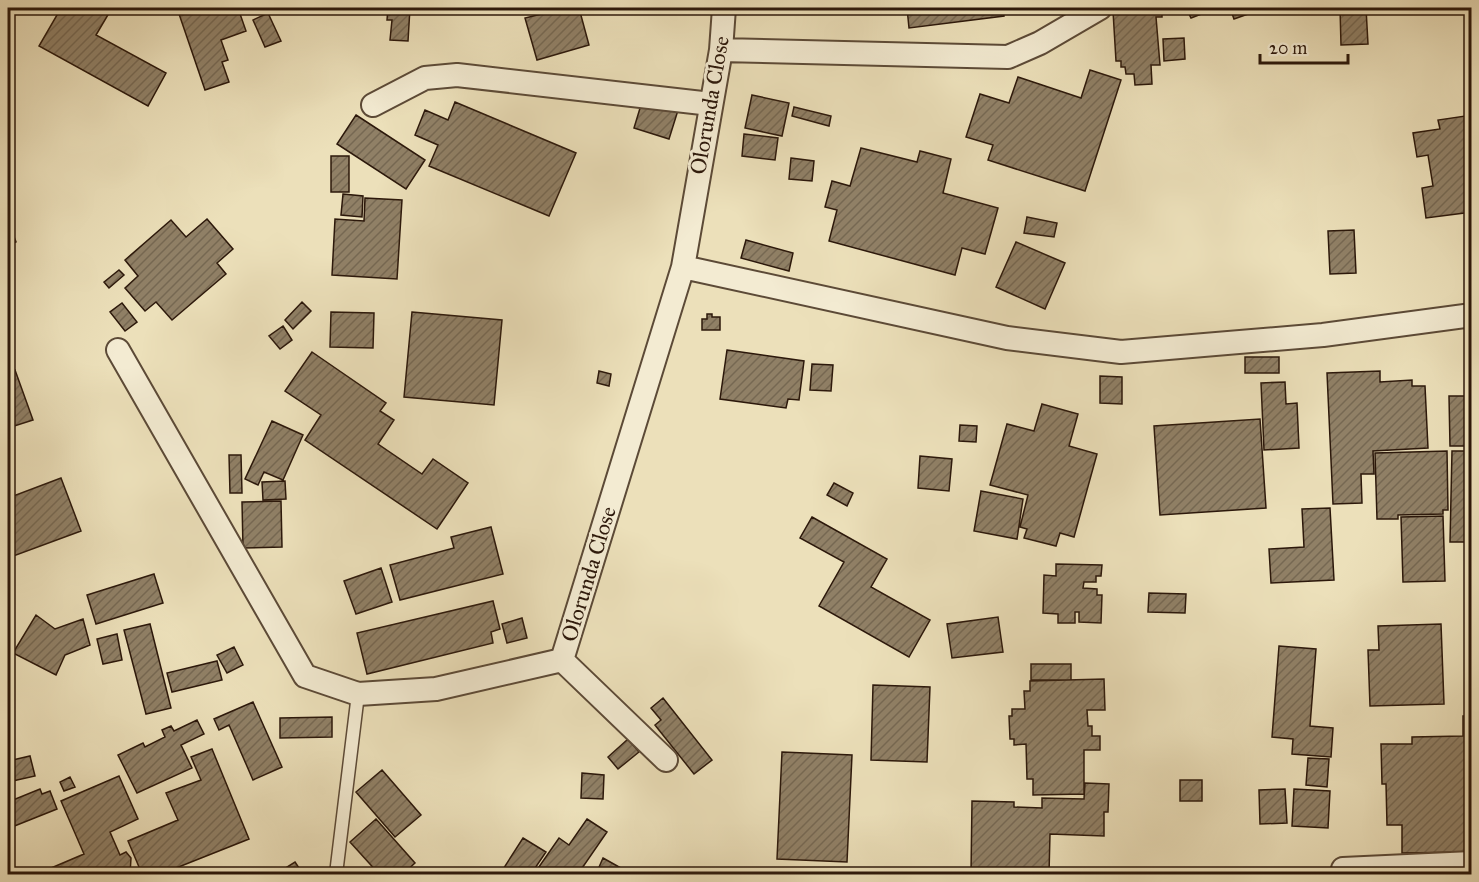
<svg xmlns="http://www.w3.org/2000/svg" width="1479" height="882" viewBox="0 0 1479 882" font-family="'IM FELL Great Primer',serif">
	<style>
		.building { fill: url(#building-hatch); stroke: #2c180b; stroke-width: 1.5 }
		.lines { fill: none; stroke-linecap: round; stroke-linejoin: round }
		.lane-casing { stroke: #5c4a37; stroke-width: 15 }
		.street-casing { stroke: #5c4a37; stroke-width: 26 }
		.lane { stroke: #f3ebd2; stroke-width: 12 }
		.street { stroke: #f3ebd2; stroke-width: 22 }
		.labels { text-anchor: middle; stroke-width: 6; stroke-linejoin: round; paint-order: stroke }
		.street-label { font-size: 22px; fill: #2c180b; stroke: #f3ebd2 }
	</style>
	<defs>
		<pattern id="building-hatch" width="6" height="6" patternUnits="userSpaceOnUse" patternTransform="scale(1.5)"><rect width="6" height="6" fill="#908066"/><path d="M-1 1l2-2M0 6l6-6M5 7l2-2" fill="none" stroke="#766852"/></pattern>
	</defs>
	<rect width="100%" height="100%" fill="#ece0ba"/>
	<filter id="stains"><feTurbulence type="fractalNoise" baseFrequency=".00333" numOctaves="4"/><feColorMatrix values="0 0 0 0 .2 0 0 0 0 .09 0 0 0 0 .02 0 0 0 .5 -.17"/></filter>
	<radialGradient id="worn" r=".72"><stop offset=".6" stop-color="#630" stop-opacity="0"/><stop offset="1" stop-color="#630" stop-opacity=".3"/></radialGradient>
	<path class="building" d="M61 8 72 9 73 8H112L96 35 166 73 148 106 39 46Z
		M187 8H238L246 31 221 40 228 60 222 62 229 82 205 90 178 11Z
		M388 8H410L408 41 390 40 392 20H387Z
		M566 8H579L589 45 537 60 525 18Z
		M907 8H1003L1004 16 909 28Z
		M1120 8H1162V17H1156L1160 65H1151L1152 84 1135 85 1134 74H1126L1125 67H1121V61H1116L1113 11H1120Z
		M1186 8H1217L1191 18Z
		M1230 8H1265L1234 19Z
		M1340 8H1366L1368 44 1341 45Z
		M268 13 281 41 265 47 253 20Z
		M1184 38 1185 59 1164 61 1163 39Z
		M1090 70 1121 80 1085 191 988 160 993 145 966 137 980 94 1009 103 1018 77 1081 98Z
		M752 95 789 103 782 136 745 128Z
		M660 101 679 107 669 139 634 128 641 105 657 109Z
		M455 102 576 153 549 216 429 166 438 145 415 135 425 110 448 120Z
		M794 107 831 116 829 126 792 116Z
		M356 115 425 160 406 189 337 144Z
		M1472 115V212L1426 218 1422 188 1433 186 1428 155 1417 157 1413 133 1440 129 1438 120Z
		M744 134 778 138 775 160 742 156Z
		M861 148 917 162 920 151 951 159 943 193 998 208 985 254 962 248 955 275 829 241 837 210 825 207 832 181 850 186Z
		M331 156H349V192H331Z
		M791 158 814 161 812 181 789 179Z
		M343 194 363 196 362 217 341 215Z
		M365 198 402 200 397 279 332 275 335 219 364 221Z
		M1027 217 1057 223 1054 237 1024 233Z
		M207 219 233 249 217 263 226 274 172 320 156 302 145 311 125 288 138 276 125 260 171 220 186 237Z
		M8 221 16 242 8 246Z
		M1354 230 1356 273 1330 274 1328 231Z
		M746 240 793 253 789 271 741 258Z
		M1016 242 1065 263 1045 309 996 287Z
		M119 270 124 275 109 288 104 282Z
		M302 302 311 311 293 329 285 320Z
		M122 303 137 322 125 331 110 312Z
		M331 312 374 313 373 348 330 347Z
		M412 312 502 320 494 405 404 397Z
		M707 314H712V317H720V330H702V319H707Z
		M283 326 292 340 280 349 269 336Z
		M727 350 804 361 799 400 788 399 786 408 720 399Z
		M312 352 386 403 380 411 394 420 378 444 422 474 433 459 468 483 437 529 305 440 321 415 285 391Z
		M1245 357H1279V373H1245Z
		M812 364 833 365 831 391 810 390Z
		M15 370 33 420 8 428V372Z
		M599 371 611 374 609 386 597 383Z
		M1380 371V382L1412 380V386H1425L1428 448 1373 451 1374 474H1361L1362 503 1333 504 1327 373Z
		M1100 376 1122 377V404L1100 403Z
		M1285 382 1286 404 1297 403 1299 448 1264 450 1261 383Z
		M1449 396H1472V446H1450Z
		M1042 404 1078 414 1069 446 1097 454 1074 537 1060 533 1056 546 1024 538 1027 529 1020 527 1028 495 990 485 1007 424 1034 431Z
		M1260 419 1266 508 1160 515 1154 426Z
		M272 421 303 435 283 480 264 472 258 485 245 479Z
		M960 425 977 426 976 442 959 441Z
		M1447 451 1448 510H1443V514L1398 515V519H1377L1375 453Z
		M1452 451H1472V542H1450Z
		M229 455H241L242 493H230Z
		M920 456 952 459 949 491 918 488Z
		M61 478 81 531 8 558V498Z
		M285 481 286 499 263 500 262 482Z
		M834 483 853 493 847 506 827 495Z
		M981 491 1023 499 1017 539 974 531Z
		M281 501 282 547 243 548 242 502Z
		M1330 508 1334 580 1271 583 1269 549 1304 547 1302 509Z
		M1443 516 1445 581 1403 582 1401 517Z
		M812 517 887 559 871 587 930 620 909 657 819 606 844 562 800 538Z
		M491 527 503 574 400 600 390 565 454 548 451 537Z
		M1056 564 1102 565 1101 576H1096V582H1084L1083 588 1097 589V595H1102L1101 623 1079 622V612H1075V623H1058V614L1043 613 1044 575 1056 576Z
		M381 568 392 602 356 614 344 581Z
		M154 574 163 603 96 624 87 595Z
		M1149 593 1186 594 1185 613 1148 612Z
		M493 601 500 629 491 632 493 643 367 674 357 633Z
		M36 615 55 629 83 619 90 645 65 655 56 675 13 653Z
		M998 617 1003 652 952 658 947 624Z
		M522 618 527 638 507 643 502 624Z
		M150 624 171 708 146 714 124 630Z
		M1441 624 1444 704 1370 706 1368 650H1379L1378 626Z
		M117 634 122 660 103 664 97 639Z
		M1279 646 1316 649 1310 726 1333 728 1331 757 1292 754 1293 739 1272 737Z
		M234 647 243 665 227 673 217 655Z
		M217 661 222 680 172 692 167 673Z
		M1031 664H1071V680H1031Z
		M1104 679 1105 710H1087L1088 726H1092V736H1100V750H1084V794L1033 795V779H1027L1026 744 1014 745V739H1010L1009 716H1012V709H1025L1024 691H1030V681Z
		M873 685 930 687 927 762 871 760Z
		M663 698 712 760 694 774 655 725 661 720 651 708Z
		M253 702 282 767 253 780 229 725 219 730 214 719Z
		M1463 716H1472V852L1402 853V825H1387L1386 784H1382L1381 744H1412V737L1463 736Z
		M332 717V737L280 738V718Z
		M197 720 204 734 181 745 192 768 137 793 118 755 143 743 145 747 165 737 162 730 171 726 174 731Z
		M628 739 639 752 618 769 608 757Z
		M212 749 249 839 161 874H142L128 841 178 820 166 793 201 780 191 757Z
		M782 752 852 755 847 862 777 859Z
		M30 756 35 776 8 782V761Z
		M1308 758 1329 759 1327 787 1306 785Z
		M382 770 421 815 395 837 356 792Z
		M582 773 604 775 603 799 581 798Z
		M119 776 138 819 110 832 120 855 126 852 131 858 130 874H37L84 854 61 801Z
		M70 777 75 787 64 791 60 782Z
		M1180 780H1202V801H1180Z
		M1085 783 1109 784 1108 812H1104V836L1050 834 1049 874H971L972 801 1014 802V807L1042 808V798L1084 799Z
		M40 789 42 794 50 791 57 809 12 827 8 817V802Z
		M1285 789 1287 823 1260 824 1259 790Z
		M1294 789 1330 791 1328 828 1292 826Z
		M376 819 415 863 403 874H379L350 842Z
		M587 819 607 832 578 874H534L559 838 569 845Z
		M523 838 546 852 531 874H500Z
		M603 858 628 872 626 874H596Z
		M295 862 303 874H276Z"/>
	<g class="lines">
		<defs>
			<path id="lane" d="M336 874 358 694"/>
			<path id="street" d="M721 50 1008 57 1040 43 1100 8
				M373 105 425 78 457 75 711 104
				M683 267 1007 338 1121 352 1323 335 1472 315
				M118 350 305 676 358 694 436 689 562 660
				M562 660 683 267 721 50 724 8
				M562 660 666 760
				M1343 869 1472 863"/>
		</defs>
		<use href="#lane" class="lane-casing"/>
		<use href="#street" class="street-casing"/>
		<use href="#lane" class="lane"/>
		<use href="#street" class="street"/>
	</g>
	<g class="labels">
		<g class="street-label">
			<text transform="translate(709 105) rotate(-80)" y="8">Olorunda Close</text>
			<text transform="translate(588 574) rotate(-73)" y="8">Olorunda Close</text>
		</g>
	</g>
	<rect width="1479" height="882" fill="none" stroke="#ece0ba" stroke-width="30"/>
	<rect x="9" y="9" width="1461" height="864" fill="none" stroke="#2c180b" stroke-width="3"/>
	<rect x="15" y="15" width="1449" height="852" fill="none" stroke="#2c180b" stroke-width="1.5"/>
	<path d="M1260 54v9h88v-9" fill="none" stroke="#2c180b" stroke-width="3"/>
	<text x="1269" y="54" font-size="18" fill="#2c180b" stroke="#f3ebd2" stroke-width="4.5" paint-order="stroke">20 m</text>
	<rect width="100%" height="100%" filter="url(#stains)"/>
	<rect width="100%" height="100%" fill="url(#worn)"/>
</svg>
